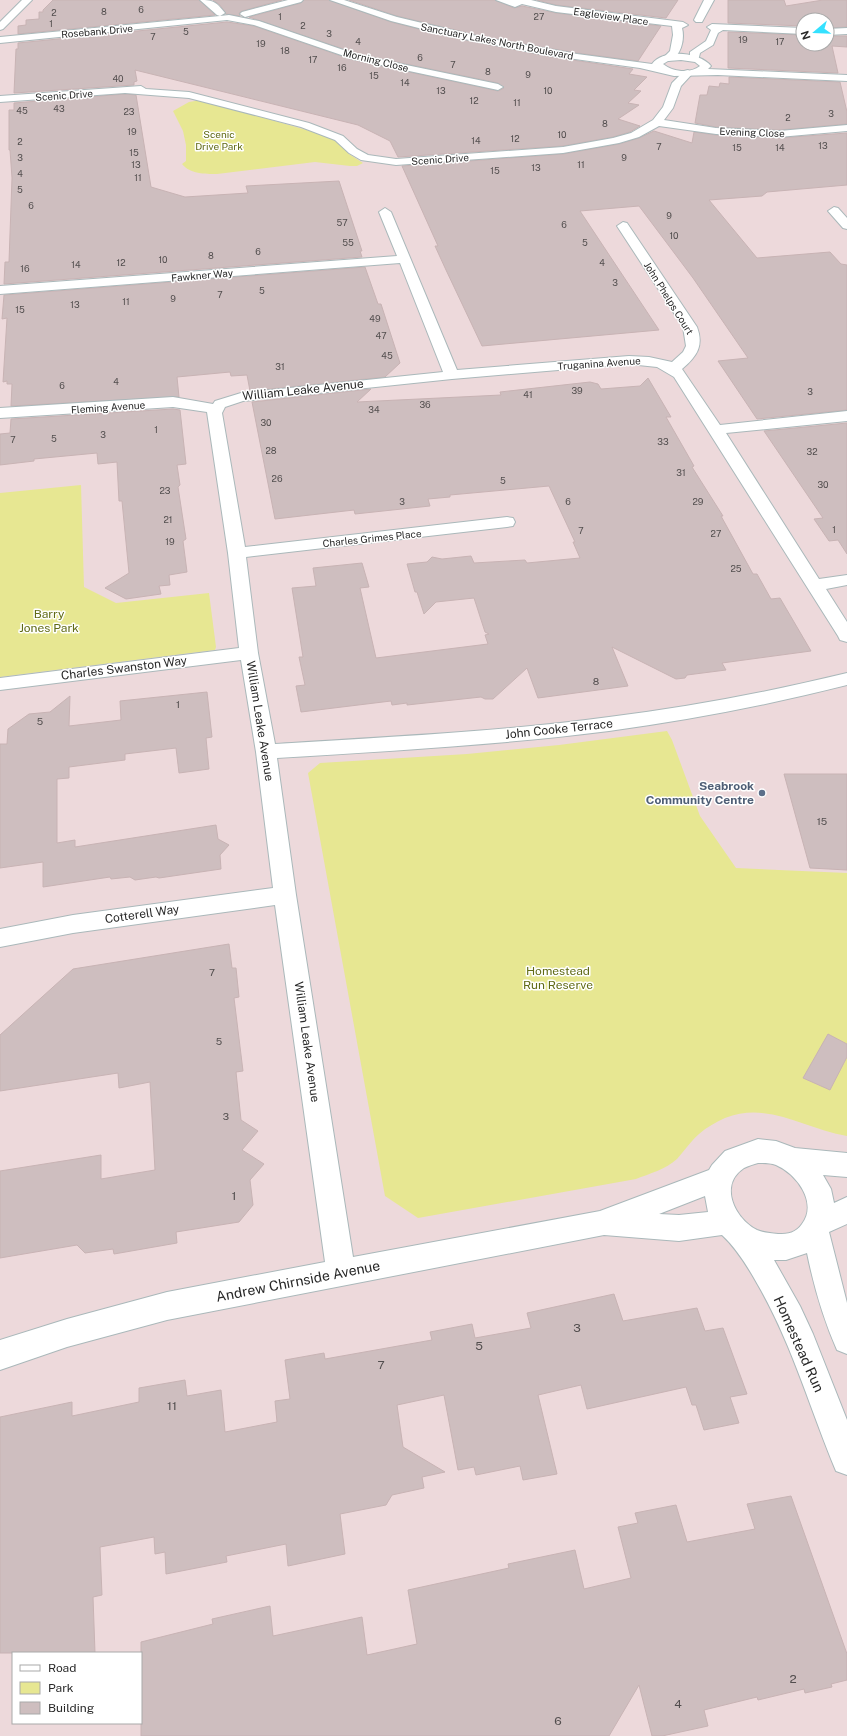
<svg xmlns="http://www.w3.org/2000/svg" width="847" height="1736" viewBox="0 0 847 1736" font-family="'Public Sans',sans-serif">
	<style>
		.green { fill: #e7e792 }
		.building { fill: #cebebf; stroke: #c8b3b4 }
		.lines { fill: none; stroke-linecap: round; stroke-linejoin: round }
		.street-casing { stroke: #aab8ba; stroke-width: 2 }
		.secondary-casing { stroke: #aab8ba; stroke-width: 2 }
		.street { fill: #fff; fill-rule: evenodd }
		.secondary { fill: #fff; fill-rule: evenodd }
		.service-dot { fill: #5c6f8a; stroke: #fff; stroke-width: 1.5 }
		.labels { text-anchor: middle; stroke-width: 3; stroke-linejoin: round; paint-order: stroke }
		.far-number-label { font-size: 9px; fill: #524e4e }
		.far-street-label { font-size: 10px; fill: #292929; stroke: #fff }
		.far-park-label { font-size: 10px; fill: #606a15; stroke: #fff }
		.number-label { font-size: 10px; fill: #524e4e }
		.street-label { font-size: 12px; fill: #292929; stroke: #fff }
		.park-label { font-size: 12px; fill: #606a15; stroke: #fff }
		.service-label { font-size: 12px; font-weight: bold; fill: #4e5e75; stroke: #fff; text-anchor: end }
		.near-number-label { font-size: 12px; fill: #524e4e }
		.near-street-label { font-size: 14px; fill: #292929; stroke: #fff }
	</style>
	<rect width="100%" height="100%" fill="#edd9db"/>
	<path class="green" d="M201 100 317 133 337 140 349 154 363 163 357 166H350L315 162 217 174C205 174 190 174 182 164L186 161V145L183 131 173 111 189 102Z
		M81 485 84 587 116 603 209 593 216 647 215 650 0 677V493Z
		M667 731 672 740 700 816 736 868 847 873V1136C805 1129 769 1101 725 1118 716 1122 707 1127 699 1134 691 1141 684 1151 677 1159 666 1169 649 1174 636 1179L418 1218 385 1196 308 773 320 763 467 754 559 745Z"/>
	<path class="building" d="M53 0H199L215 15 18 34V26L26 25V20L39 19V12H43V10Z
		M213 0H282L242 11 239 13 240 16 226 14 220 5Z
		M304 0H329L391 22 454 38 546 56 633 69 629 74 647 77 634 90 641 91 628 103 639 105 618 119 640 126 630 132 613 137 563 146 398 157 390 141 358 125 135 70 137 81 134 82V85L14 93 16 49H18V43L227 22 254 26 353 60 498 91 504 88 498 83 358 54 249 17 301 3Z
		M349 0H495L514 8 522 6 556 13 661 26 638 61 577 53 485 37 397 16Z
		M537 0H678L666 18 556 5Z
		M728 0H784L786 6 823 0H847V27L827 28V20H803V26L728 23Z
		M728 32 803 35V44H827V36H847V47L832 46 838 73 728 68Z
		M729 77 840 82 847 112V124L779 130 716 127 695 123 700 95H707L709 86 719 87 720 83 729 84Z
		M125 94 136 95 151 187 185 197 248 193 246 186 339 181 362 251H360L362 257 4 284 5 262H9L12 178 10 150H9V110H14V103Z
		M654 131 692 143 694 132 716 135 779 138 847 133V185L767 192 762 196 709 200 757 258 830 252 841 264 847 265V410L757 419 718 361 748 358 693 278 639 206 580 211 659 330 482 346 446 270 435 246H438L402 166 563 154 619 144 639 138Z
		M365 267 378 304H381L400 363 385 377 250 391 247 375 231 376 230 372 177 377 179 397 11 406 12 384H7V381L3 382 7 318 2 319 4 295Z
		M648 378 671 417H666L694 466 692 467 723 516H721L753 574H757L771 599 780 598 811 651 722 663 726 670 687 675 685 678 676 679 612 647 628 686 538 698 527 668 493 699H485L481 697 407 705V703L392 705 391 701 301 712 296 686 305 685 299 657H303L292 588 316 586 313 568 362 563 369 587 360 588 376 658 488 644 485 635 489 634 485 632 474 598 436 602 424 614 417 592H415L407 564 427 562 432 557 442 559 471 556 474 563 525 560 527 563 580 558 573 542H575L549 486 450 495V497L428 499 430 506 355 514 354 510 275 519 252 402 371 389 357 402 501 395 500 392 590 382 598 384 601 389 640 386Z
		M173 409 180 410 186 464 177 465 180 485 178 487 186 539 183 541 187 572 169 575 170 585 159 586 161 594 126 599 105 588 129 573 122 501H119L117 462 98 464 97 453 34 459V461L0 465V434L10 433 11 419Z
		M847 423V554L838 540 829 541 814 519 823 518 764 431Z
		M207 692 212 737 206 738 209 769 179 773 176 748 125 754V760L69 767V778L57 779V843L75 840V847L216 825 218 839 229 845 220 855 221 869 159 878 156 877 135 880 130 877 111 879 110 877 43 887V862L0 868V744H7L8 729 29 714 50 712 70 696 69 726 121 720 120 701Z
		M784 774H847V870L810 868Z
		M229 944 232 968H236L239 997 234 998 243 1071 236 1072 241 1120 258 1131 242 1150 264 1164 250 1180 253 1205 239 1222 176 1232 177 1243 114 1254 113 1249 85 1253 77 1245 0 1258V1171L101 1155V1179L155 1170 150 1082 119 1088 118 1073 0 1091V1035L73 969Z
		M828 1034 847 1044V1057L830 1090 803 1078Z
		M614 1294 623 1321 697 1308 705 1331 723 1328 747 1394 730 1397 739 1423 704 1430 696 1405H692L686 1387 587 1409 581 1385 538 1395 557 1474 523 1480 520 1466 476 1475 474 1467 458 1470 444 1395 397 1405 403 1447 445 1472 422 1477 424 1488 392 1495 386 1505 340 1514 345 1554 288 1566 286 1544 226 1556 227 1562 166 1574 165 1552 155 1554 154 1537 100 1547 102 1595 93 1597 95 1653H0V1417L72 1402V1416L139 1402V1388L185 1380 187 1396 221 1390 225 1432 277 1422 275 1401 290 1399 285 1360 324 1353 325 1359 432 1340 430 1332 472 1324 475 1338 531 1328 527 1313Z
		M791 1496 847 1654V1680L831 1684 832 1687 805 1693 804 1689 758 1700 757 1697 704 1710 708 1726 662 1736H652L639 1685 609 1736H141V1642L213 1624 212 1619 270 1606 273 1636 362 1617 367 1655 417 1644 408 1590 509 1568 508 1564 575 1550 584 1589 631 1578 618 1527 638 1523 635 1513 676 1505 687 1542 755 1529 747 1504Z"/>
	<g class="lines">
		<defs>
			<path id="street" d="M22 0H32L3 29 0 30V22Z
				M200 0C214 0 216 2 225 13L220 16 229 15 259 21 358 55 498 84 503 87 498 90 353 59 254 25 227 20 0 43V37L220 16 217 15Z
				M288 0H303L301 2 245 17 240 14 242 12Z
				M496 0H531L556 6 683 22 688 25 682 28C685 39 681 58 668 61L663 58 670 51 673 35 672 26 556 12 522 4 515 7Z
				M704 0H714L702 22H696L694 20Z
				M712 24 803 28V34L723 30 718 33 713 45 700 53 698 61H690V52L706 41 711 30 707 27Z
				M847 28V34L827 35V29Z
				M688 70 693 73 681 86 673 108 664 120 716 128 779 131 847 125V131L779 137 716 134 659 126 639 137 619 143 563 153 396 165 361 160 349 153 335 140 301 127 189 98 125 93 0 102V96L141 86 146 89 189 92 309 123 343 136 357 149 368 155 396 159 563 147 613 138 631 133 653 120 663 107 672 83 684 71Z
				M834 207 838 208 847 218V229L843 228 828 211Z
				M385 208 391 212 457 370 629 356 649 357 672 362 683 352 686 346 683 327 617 226 623 222 627 223 697 327C704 346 697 356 682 369L720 425 847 411V421L726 433 819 579 847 575V585L826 589 847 622V642L840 640 838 636 674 377 657 367 629 364 452 379 243 401 225 407 222 413 245 547 507 517 513 518 515 522 513 526 507 527 246 557 258 653 275 744C386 737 498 732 609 717 689 707 769 692 847 673V685C768 705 689 720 609 731 499 745 388 751 277 758L296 895 353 1257 600 1211 709 1170 712 1165 725 1151 758 1139 776 1141 795 1148 847 1153V1177L823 1175 831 1189 834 1203 847 1197V1224L829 1232 847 1303V1354L837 1350C823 1318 814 1287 807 1253L786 1260H774L800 1306 813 1334 847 1420V1475L836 1471C810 1409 792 1344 758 1285 748 1267 737 1249 722 1235L679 1241 604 1235 167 1320 67 1347 0 1370V1340L67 1319 167 1292 325 1262 275 905 73 933 0 947V929L73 915 273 888 256 752 241 660 0 690V678L239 648 228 553 207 412 173 407 0 418V408L173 397 213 404 215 401 241 393 443 372 400 263 0 294V286L397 256 379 212ZM758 1163C764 1163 771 1163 776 1165 797 1174 818 1203 802 1224 796 1233 788 1234 778 1234 770 1233 764 1233 757 1230 735 1219 718 1185 744 1168 748 1166 754 1164 758 1163ZM705 1196 708 1212 679 1215 659 1214Z"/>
			<path id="secondary" d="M330 0H344L397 17 485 38 577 54 652 64C663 48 700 52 711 66L708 69 847 75V81L718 75 674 76 640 68 546 55 454 37 391 21ZM681 60 695 62 700 66C690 74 673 72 663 64L668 61Z"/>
		</defs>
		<use href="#street" class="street-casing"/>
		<use href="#secondary" class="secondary-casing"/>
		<use href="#street" class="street"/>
		<use href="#secondary" class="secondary"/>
	</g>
	<circle class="service-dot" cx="762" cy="793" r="4"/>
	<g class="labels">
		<g class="far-number-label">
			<text x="141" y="13">6</text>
			<text x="104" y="15">8</text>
			<text x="54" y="16">2</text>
			<text x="280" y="20">1</text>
			<text x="539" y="20">27</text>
			<text x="51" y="27">1</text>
			<text x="303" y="29">2</text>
			<text x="186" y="35">5</text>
			<text x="329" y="37">3</text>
			<text x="153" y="40">7</text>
			<text x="743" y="43">19</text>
			<text x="358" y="45">4</text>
			<text x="780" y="45">17</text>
			<text x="261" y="47">19</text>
			<text x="285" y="54">18</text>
			<text x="420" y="61">6</text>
			<text x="313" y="63">17</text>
			<text x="453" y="68">7</text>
			<text x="342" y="71">16</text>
			<text x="488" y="75">8</text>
			<text x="528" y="78">9</text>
			<text x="374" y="79">15</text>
			<text x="118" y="82">40</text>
			<text x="405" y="86">14</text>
			<text x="441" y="94">13</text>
			<text x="548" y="94">10</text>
			<text x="474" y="104">12</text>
			<text x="517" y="106">11</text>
			<text x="59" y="112">43</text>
			<text x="22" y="114">45</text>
			<text x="129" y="115">23</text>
			<text x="831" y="117">3</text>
			<text x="788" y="121">2</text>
			<text x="605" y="127">8</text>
			<text x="132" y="135">19</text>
			<text x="562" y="138">10</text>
			<text x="515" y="142">12</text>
			<text x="476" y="144">14</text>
			<text x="20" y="145">2</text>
			<text x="823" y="149">13</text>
			<text x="659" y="150">7</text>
			<text x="737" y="151">15</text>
			<text x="780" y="151">14</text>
			<text x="134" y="156">15</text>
			<text x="20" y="161">3</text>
			<text x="624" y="161">9</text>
			<text x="136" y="168">13</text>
			<text x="581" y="168">11</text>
			<text x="536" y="171">13</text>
			<text x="495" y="174">15</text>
			<text x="20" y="177">4</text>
			<text x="138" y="181">11</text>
			<text x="20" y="193">5</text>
			<text x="31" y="209">6</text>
			<text x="669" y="219">9</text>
			<text x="342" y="226">57</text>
			<text x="564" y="228">6</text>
			<text x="674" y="239">10</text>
			<text x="348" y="246">55</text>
			<text x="585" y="246">5</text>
			<text x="258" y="255">6</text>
			<text x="211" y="259">8</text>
			<text x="163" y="263">10</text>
			<text x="121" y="266">12</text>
			<text x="602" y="266">4</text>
			<text x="76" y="268">14</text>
			<text x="25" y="272">16</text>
			<text x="615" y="286">3</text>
			<text x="262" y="294">5</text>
			<text x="220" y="298">7</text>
			<text x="173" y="302">9</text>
			<text x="126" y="305">11</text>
			<text x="75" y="308">13</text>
			<text x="20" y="313">15</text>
			<text x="375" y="322">49</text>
			<text x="381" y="339">47</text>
			<text x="387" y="359">45</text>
			<text x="280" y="370">31</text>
			<text x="116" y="385">4</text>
			<text x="62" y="389">6</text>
			<text x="577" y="394">39</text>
			<text x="810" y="395">3</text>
			<text x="528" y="398">41</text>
			<text x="425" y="408">36</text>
			<text x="374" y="413">34</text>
			<text x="266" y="426">30</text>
			<text x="156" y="433">1</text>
			<text x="103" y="438">3</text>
			<text x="54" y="442">5</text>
			<text x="13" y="443">7</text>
			<text x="663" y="445">33</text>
			<text x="271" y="454">28</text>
			<text x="812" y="455">32</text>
			<text x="681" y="476">31</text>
			<text x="277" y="482">26</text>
			<text x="503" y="484">5</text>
			<text x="823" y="488">30</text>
			<text x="165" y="494">23</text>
			<text x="402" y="505">3</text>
			<text x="568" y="505">6</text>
			<text x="698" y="505">29</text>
			<text x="168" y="523">21</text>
			<text x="834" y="533">1</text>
			<text x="581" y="534">7</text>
			<text x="716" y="537">27</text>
			<text x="170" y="545">19</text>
			<text x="736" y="572">25</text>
		</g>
		<g class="far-street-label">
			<text transform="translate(611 16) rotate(8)" y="4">Eagleview Place</text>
			<text transform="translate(97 31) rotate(-5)" y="4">Rosebank Drive</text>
			<text transform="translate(497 41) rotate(11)" y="4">Sanctuary Lakes North Boulevard</text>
			<text transform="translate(376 60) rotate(14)" y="4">Morning Close</text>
			<text transform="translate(64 95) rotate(-4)" y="4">Scenic Drive</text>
			<text transform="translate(752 132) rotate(2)" y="4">Evening Close</text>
			<text transform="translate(440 159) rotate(-4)" y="4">Scenic Drive</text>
			<text transform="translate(202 275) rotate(-5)" y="4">Fawkner Way</text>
			<text transform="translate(669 298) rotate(58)" y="4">John Phelps Court</text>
			<text transform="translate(599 363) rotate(-4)" y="4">Truganina Avenue</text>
			<text transform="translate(108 407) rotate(-4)" y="4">Fleming Avenue</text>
			<text transform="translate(372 538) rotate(-6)" y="4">Charles Grimes Place</text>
		</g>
		<g class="far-park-label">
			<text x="219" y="138">Scenic<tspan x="219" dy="12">Drive Park</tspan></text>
		</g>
		<g class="number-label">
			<text x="596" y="685">8</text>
			<text x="178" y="708">1</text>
			<text x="40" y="725">5</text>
			<text x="822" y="825">15</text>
			<text x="212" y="976">7</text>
			<text x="219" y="1045">5</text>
			<text x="226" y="1120">3</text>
		</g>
		<g class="street-label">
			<text transform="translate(303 390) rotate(-6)" y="4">William Leake Avenue</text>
			<text transform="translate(124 668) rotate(-7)" y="4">Charles Swanston Way</text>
			<text transform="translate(260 721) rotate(81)" y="4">William Leake Avenue</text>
			<text transform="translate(559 729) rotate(-6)" y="4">John Cooke Terrace</text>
			<text transform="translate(142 914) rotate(-8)" y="4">Cotterell Way</text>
			<text transform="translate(307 1042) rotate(82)" y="4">William Leake Avenue</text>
		</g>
		<g class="park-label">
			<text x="49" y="618">Barry<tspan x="49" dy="14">Jones Park</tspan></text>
			<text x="558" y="975">Homestead<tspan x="558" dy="14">Run Reserve</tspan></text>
		</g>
		<g class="service-label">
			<text x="754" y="790">Seabrook<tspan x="754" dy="14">Community Centre</tspan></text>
		</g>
		<g class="near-number-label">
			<text x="234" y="1200">1</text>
			<text x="577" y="1332">3</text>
			<text x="479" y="1350">5</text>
			<text x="381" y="1369">7</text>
			<text x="172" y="1410">11</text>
			<text x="793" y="1683">2</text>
			<text x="678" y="1708">4</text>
			<text x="558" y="1725">6</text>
		</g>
		<g class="near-street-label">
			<text transform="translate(298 1281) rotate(-11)" y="5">Andrew Chirnside Avenue</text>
			<text transform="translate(799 1344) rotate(66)" y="5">Homestead Run</text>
		</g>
	</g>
	<rect x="12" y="1652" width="130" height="72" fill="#ffffff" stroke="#a9a9a9"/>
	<rect x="20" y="1665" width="20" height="6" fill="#ffffff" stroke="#a9a9a9"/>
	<text x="48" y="1672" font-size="12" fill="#292929">Road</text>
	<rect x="20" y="1682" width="20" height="12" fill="#e7e792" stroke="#a9a9a9"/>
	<text x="48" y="1692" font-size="12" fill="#292929">Park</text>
	<rect x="20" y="1702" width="20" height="12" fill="#cebebf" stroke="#a9a9a9"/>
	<text x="48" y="1712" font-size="12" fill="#292929">Building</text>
	<g transform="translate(815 32) rotate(251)"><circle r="19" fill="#ffffff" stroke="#a9a9a9"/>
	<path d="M0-3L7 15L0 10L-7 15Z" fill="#34e1ff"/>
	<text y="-6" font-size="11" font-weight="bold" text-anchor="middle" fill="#292929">N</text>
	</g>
</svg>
